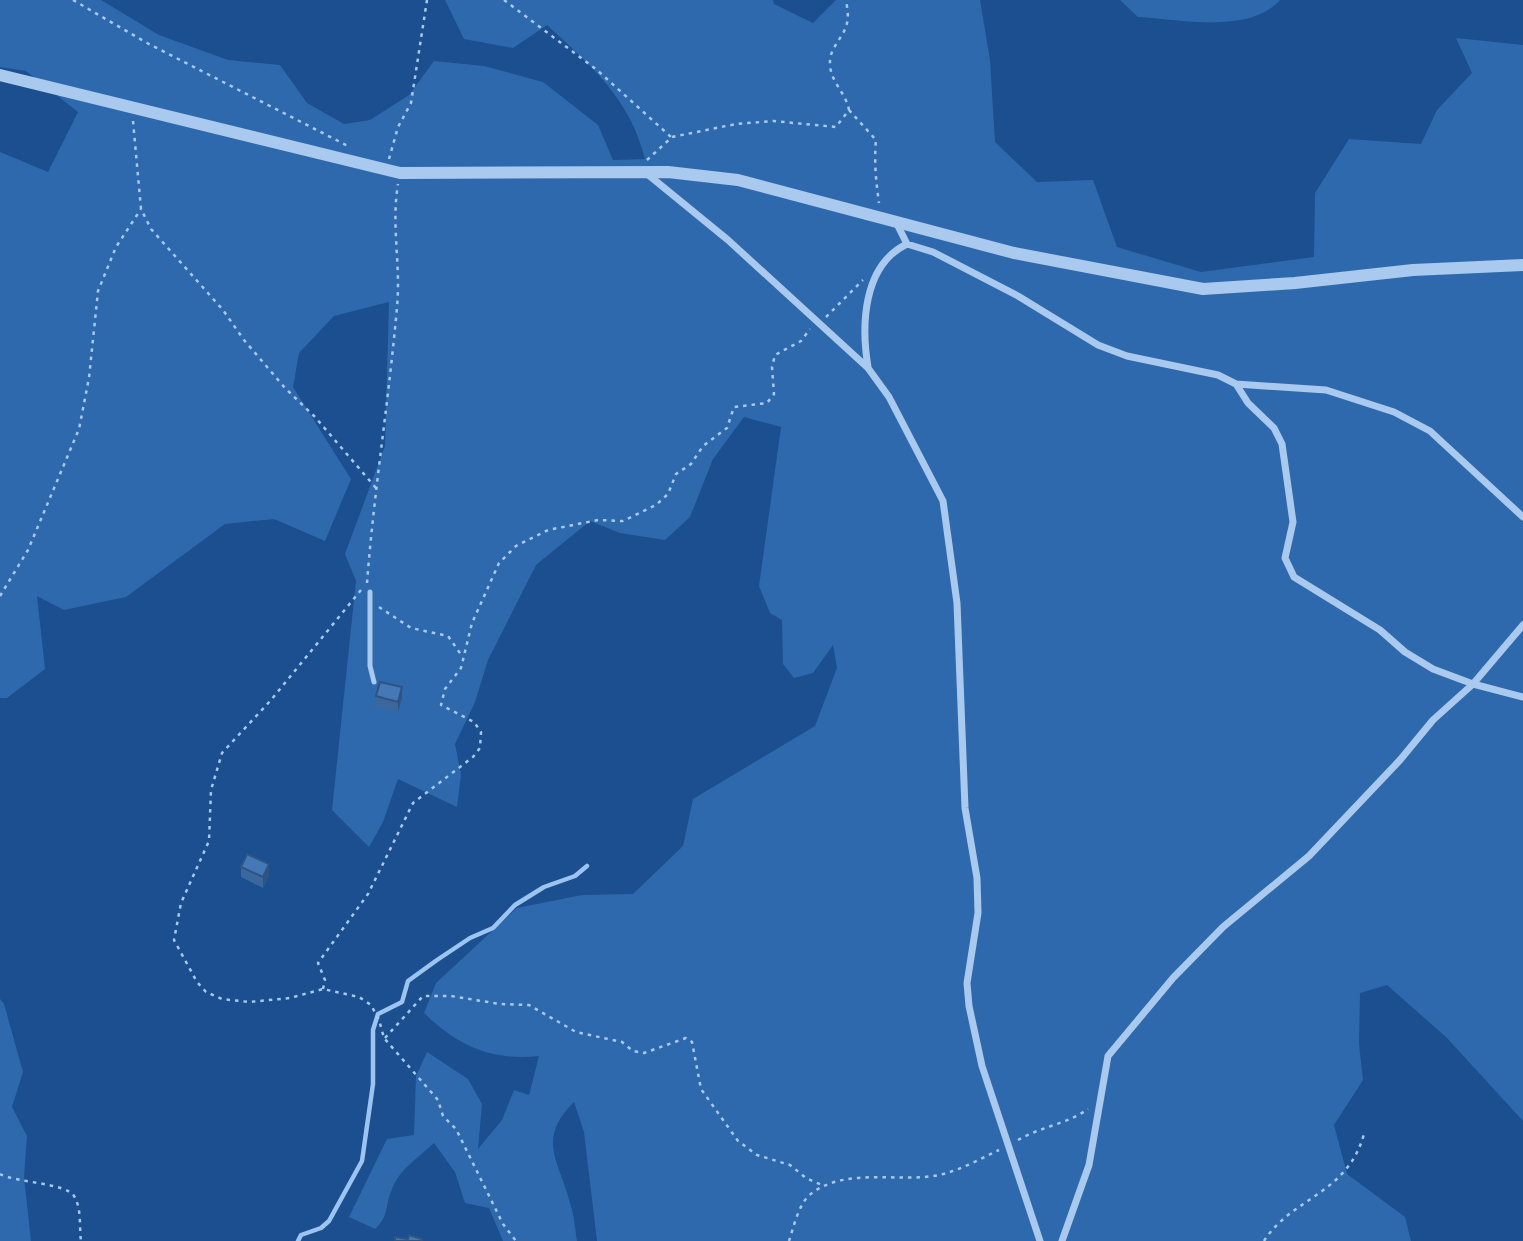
<svg xmlns="http://www.w3.org/2000/svg" width="1523" height="1241" viewBox="0 0 1523 1241" font-family="Karla,sans-serif">
	<style>
		.green { fill: #2e69ad }
		.lines { fill: none; stroke-linecap: round; stroke-linejoin: round }
		.stream { stroke: #9cc4f0; stroke-width: 4.5 }
		.path { stroke: #a9c9ee; stroke-width: 2.5; stroke-dasharray: 3.5 5; stroke-linecap: butt }
		.service { stroke: #a9c9ee; stroke-width: 5 }
		.minor { stroke: #a9c9ee; stroke-width: 7 }
		.tertiary { stroke: #a9c9ee; stroke-width: 12 }
		.wall { fill: #3a679d }
		.shaded-wall { fill: #305480 }
		.building { fill: #4478b7; stroke: #305480; stroke-width: 2 }
	</style>
	<rect width="100%" height="100%" fill="#1b4f8f"/>
	<path class="green" d="M0 0H101L159 35 228 60 280 65 307 103 344 124 370 120 409 95 434 61 484 66 543 82 598 125 613 160 645 159C630 98 591 66 547 25L513 48 464 39 445 0H773L774 4 813 23 836 0H980L990 60 995 142 1037 182 1093 180 1117 247 1201 272 1314 257 1315 193 1349 139 1421 144 1437 110 1472 73 1456 38 1523 45V1121L1447 1038 1387 985 1360 993 1359 1044 1363 1080 1334 1125 1347 1174 1405 1217 1411 1241H597L584 1132 574 1102C536 1140 559 1160 570 1203 574 1215 575 1228 577 1241H503L489 1208 465 1203 455 1172 434 1143C419 1157 399 1170 392 1189 385 1205 389 1217 375 1229L349 1217 387 1139 414 1135 416 1076 427 1052 468 1079 482 1104 478 1149 502 1120 514 1090 529 1095 539 1056C491 1061 458 1046 424 1013L436 983 517 908 582 895 633 894 683 846 693 799 815 726 837 668 833 645 813 673 794 678 783 664 782 620 770 613 759 586 781 427 744 417 713 459 690 517 665 540 620 533 590 521 536 565 488 660 475 702 455 744 461 775 457 807 398 779 383 822 369 847 332 810 356 581 345 554 385 446 389 302 334 316 299 353 293 387 351 479 325 541 274 519 225 524 126 597 64 610 37 596 45 669 7 698H0V152L48 172 78 112 26 71 0 67Z
		M1120 0H1280C1249 35 1180 19 1138 17Z
		M0 999 4 1004 23 1072 12 1107 27 1136 24 1177 31 1241H0Z"/>
	<g class="lines">
		<path class="stream" d="M298 1241 301 1235 321 1228 329 1221 362 1161 373 1084V1030L378 1014 402 1002 408 981 437 960 470 938 493 928 515 905 544 887 575 876 587 866"/>
		<path class="path" d="M73 0 147 43 348 146
			M504 0 597 70 671 137
			M849 110 876 140C874 162 876 182 879 203
			M133 121 141 209 151 229 223 310 244 340 285 388 315 417 376 488
			M389 159 398 127 411 103 427 0
			M647 160 672 137 736 124 773 121 836 127 849 110C846 93 830 81 830 64 829 47 844 38 847 23 849 16 847 7 846 0
			M826 317 863 280
			M367 583C374 491 389 399 397 307 401 265 391 225 398 184
			M361 590 271 700 222 753 211 790 209 841 181 903 174 940 197 982 206 992 222 999 249 1002 290 998 323 989 359 997 371 1005 379 1020 384 1038 438 1100 443 1116 456 1129 503 1224 516 1241
			M0 596 28 550 79 429 89 378 98 291 116 247 141 209
			M379 607 411 628 448 636 462 656
			M323 989 325 980 318 963 368 894 413 803 473 757 480 748 481 732 474 722 441 705 445 689 461 668 472 623 499 563 516 546 548 530 598 520 623 521 656 505 668 494 676 474 691 464 703 446 727 428 734 407 767 403 774 394 772 367 775 355 801 341 810 329
			M385 1038 423 996H451L500 1004 529 1005 576 1032 622 1042 633 1051 644 1053 686 1038 692 1042 701 1089 738 1141 757 1155 790 1165 806 1178 824 1186
			M1018 1140C1040 1127 1067 1124 1088 1109
			M0 1174C18 1183 66 1183 74 1196 82 1209 79 1227 81 1241
			M789 1241C794 1226 799 1202 812 1193 847 1167 900 1183 939 1175 961 1170 980 1159 999 1150
			M1264 1241C1292 1197 1347 1195 1364 1134"/>
		<path class="service" d="M370 592V666L374 682"/>
		<path class="minor" d="M646 173 728 240 868 368 889 397 943 501 957 603 965 808 977 878 978 913 967 983 969 1006 982 1066 1040 1241
			M896 222 907 244 933 252 1018 296 1098 345 1127 356 1218 375 1236 384 1248 403 1274 428 1282 444 1293 522 1285 558 1294 577 1380 630 1405 652 1433 669 1473 684 1523 697
			M868 367C861 325 863 265 907 244
			M1236 384 1326 390 1394 412 1430 431 1523 517
			M1062 1241 1089 1165 1108 1056 1173 978 1223 927 1309 856 1400 760 1433 720 1473 684 1523 625"/>
		<path class="tertiary" d="M0 75 400 173 668 172 738 180 1014 253 1203 289 1295 283 1413 270 1523 265"/>
	</g>
	<path class="wall" d="M376 696 402 698 398 712 376 707Z
		M241 867 269 875 263 888 241 877Z"/>
	<path class="shaded-wall" d="M402 687V698L398 712V702Z
		M269 864V875L263 888V877Z"/>
	<path class="building" d="M380 682 402 687 398 702 376 696Z
		M247 854 269 864 263 877 241 867Z
		M409 1235 422 1239V1241H395V1237L408 1239Z"/>
</svg>
